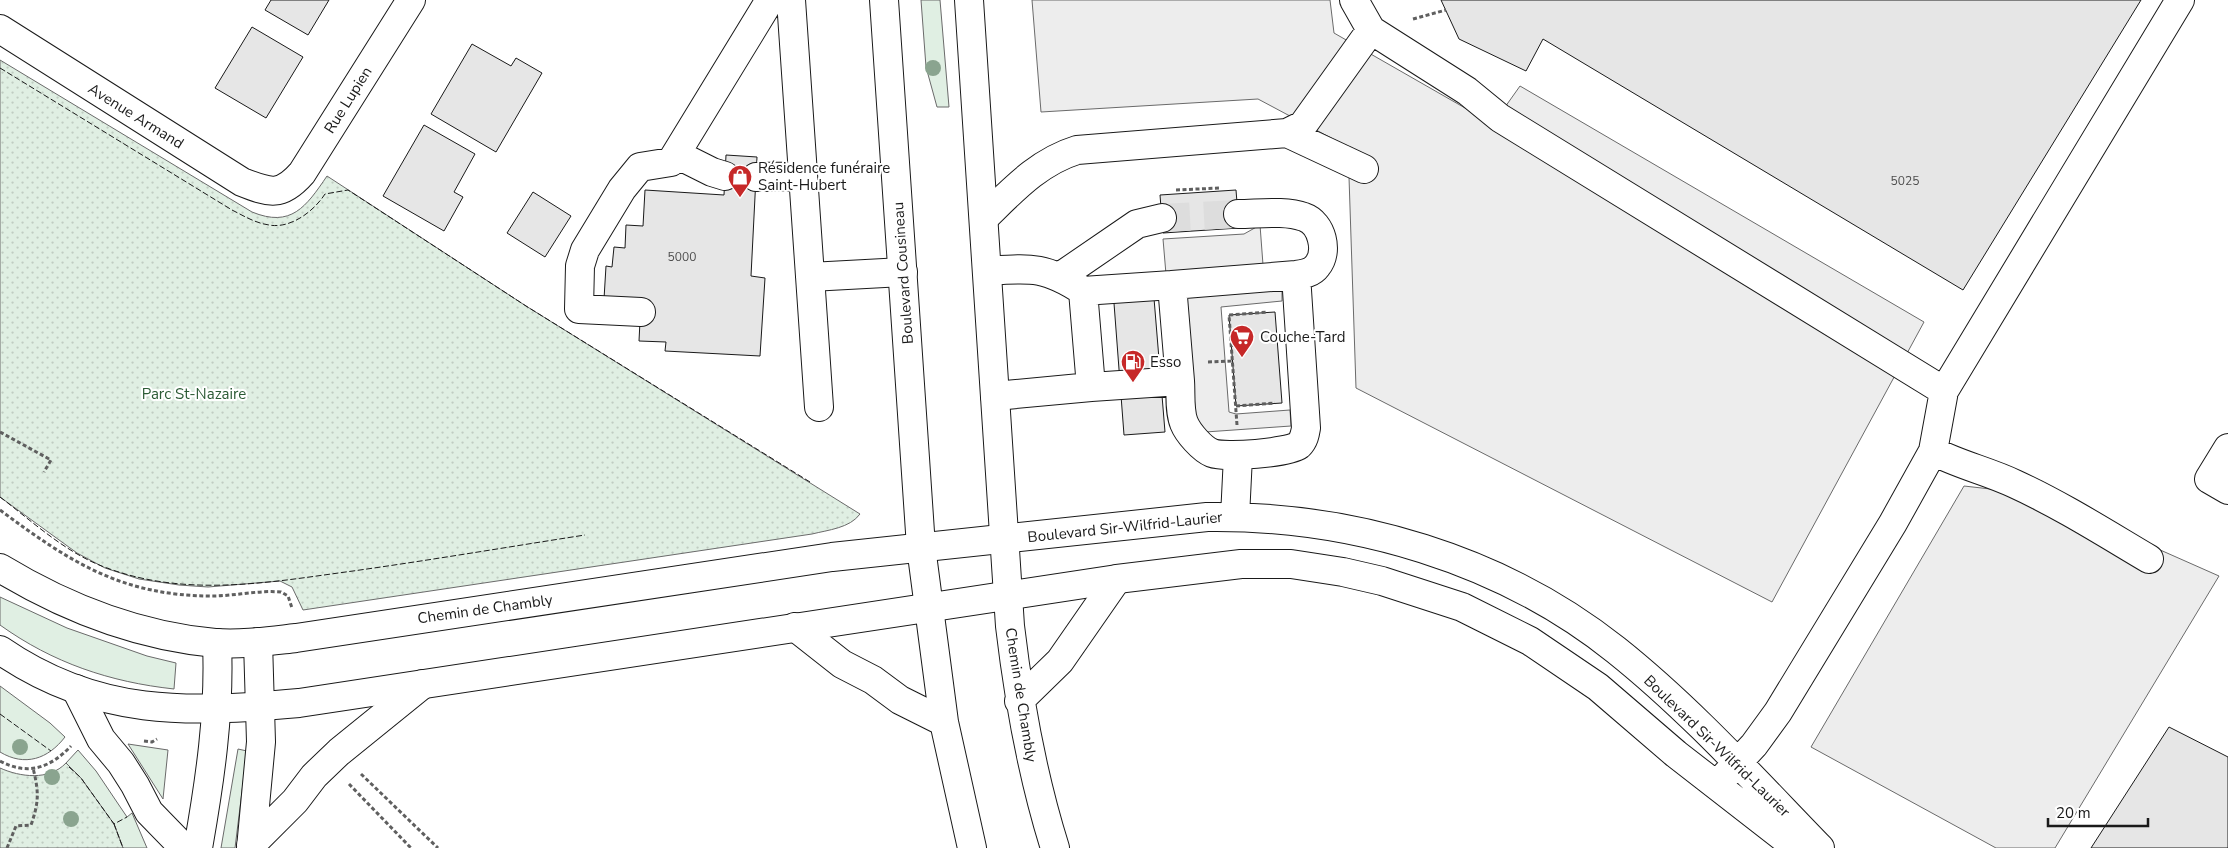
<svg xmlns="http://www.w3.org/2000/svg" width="2228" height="848" viewBox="0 0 2228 848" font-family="'Nunito Sans',sans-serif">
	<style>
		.grass { fill: #e0efe3; stroke: #6a6a6a }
		.park { fill: url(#park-dots); stroke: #6a6a6a }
		.parking { fill: #ededed; stroke: #6a6a6a }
		.building { fill: #e6e6e6; stroke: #1a1a1a }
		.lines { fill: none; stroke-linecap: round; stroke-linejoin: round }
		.minor-tunnel { stroke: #ddd; stroke-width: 28; stroke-dasharray: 28 14; stroke-linecap: butt }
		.minor-casing { stroke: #1a1a1a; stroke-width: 30 }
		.major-casing { stroke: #1a1a1a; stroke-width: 30 }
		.highway-casing { stroke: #1a1a1a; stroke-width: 30 }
		.path { stroke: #5f5f5f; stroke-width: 3; stroke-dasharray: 4 2.5; stroke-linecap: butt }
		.minor { stroke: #fff; stroke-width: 28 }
		.major { stroke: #fff; stroke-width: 28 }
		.highway { stroke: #fff; stroke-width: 28 }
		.fence { stroke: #1a1a1a; stroke-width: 1; stroke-dasharray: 6 2.5; stroke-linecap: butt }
		.tree { fill: #8aa48f }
		.labels { text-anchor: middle; stroke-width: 4; stroke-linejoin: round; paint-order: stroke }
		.number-label { font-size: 12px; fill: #4d4d4d }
		.street-label { font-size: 15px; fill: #1a1a1a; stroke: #fff }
		.poi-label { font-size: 15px; fill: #1a1a1a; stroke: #fff; text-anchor: start }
		.park-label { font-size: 15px; fill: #2b5a34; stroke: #fff }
	</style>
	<defs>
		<pattern id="park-dots" width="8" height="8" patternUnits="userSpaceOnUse" patternTransform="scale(1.25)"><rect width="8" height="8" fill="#e0efe3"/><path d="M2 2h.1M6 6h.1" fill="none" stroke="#c0ccc2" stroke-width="1.8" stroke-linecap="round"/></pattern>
	</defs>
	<rect width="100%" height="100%" fill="#fff"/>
	<path class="grass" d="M921 0H940L949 107H937L926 67Z
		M0 597 67 628 147 656 176 663 174 689C110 682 53 663 0 625Z
		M0 686 50 723 65 737C48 759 25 767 0 752Z
		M128 744 168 750 163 799Z
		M238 749 247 751 235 848H221Z
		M78 750 96 771 127 817 132 813 147 848H123L114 824 66 763Z"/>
	<path class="park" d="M0 60 252 212C291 228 306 207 327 176L526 306 860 514C850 528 828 530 812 534L303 610 292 587 280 581 208 587 179 585 139 579 105 568 77 553 0 497Z
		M66 763 81 778 114 824 123 848H0V768C20 777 49 781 66 763Z"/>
	<path class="parking" d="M1032 0H1330L1334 33 1493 124 1520 86 1924 322 1772 602 1356 388 1348 147 1258 99 1041 112Z
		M1260 225 1264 278 1282 286V301L1221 307 1229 412 1236 414 1290 410 1291 426 1191 433 1167 286 1163 239 1244 234Z
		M1964 486 2008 491 2045 499 2219 576 2055 848H1996L1811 747Z"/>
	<path class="building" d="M271 0H329L308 35 265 10Z
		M1441 0H2141L1963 290 1543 39 1526 71 1459 39Z
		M252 27 303 57 266 118 215 88Z
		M472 44 511 66 516 58 542 73 496 152 431 114Z
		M424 125 475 154 454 192 463 197 444 231 383 196Z
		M726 155 757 157 751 276 765 278 760 356 665 351 666 342 639 341 641 301 604 299 606 266 612 267 614 247 625 248 626 225 643 226 645 190 724 195Z
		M1236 190 1239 228 1163 233 1160 195Z
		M533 192 571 216 545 257 507 233Z
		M1152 274 1165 432 1124 435 1112 277Z
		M1275 312 1282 403 1236 406 1229 315Z
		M2169 727 2228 757V848H2091Z"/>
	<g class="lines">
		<path class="minor-tunnel" d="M1162 218 1238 214"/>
		<defs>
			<path id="minor" d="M791 0 819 407
				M1354 0 1371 30 1467 91 1500 118 1944 391
				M0 29 242 182C270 193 281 197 302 173L411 0
				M1287 133 1364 169
				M676 154 712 172 725 176
				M756 177 803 176
				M984 218C1012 191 1038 162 1077 150L1287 133 1303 125 1371 30
				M987 271C1031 268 1045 266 1083 291L1091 387 995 396
				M1061 276 1137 224 1162 218
				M810 277 903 272
				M1172 285 1296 275C1304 274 1312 273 1317 266 1329 252 1322 223 1304 217 1285 210 1258 214 1238 214
				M1083 291 1172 285 1180 381 1091 387
				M641 312 579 309 580 266 585 250 622 189 640 167 671 162 770 0
				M1180 381C1181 393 1179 411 1184 423 1188 433 1202 449 1212 453 1225 458 1288 453 1299 445 1304 440 1305 434 1306 428L1296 275
				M2228 448 2209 479 2228 490
				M1933 451C1959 465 1988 471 2015 484 2061 505 2105 533 2149 559
				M1235 517 1238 456
				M0 568C66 608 139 636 215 643 242 645 269 641 296 638L832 557 1207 517C1352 515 1502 559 1616 650 1690 709 1754 780 1820 848
				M0 650C97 717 188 713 299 703L1117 579 1241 564H1291L1343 572 1382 581 1462 607 1530 641 1598 687 1676 754 1797 848
				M1724 777 1754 745 1778 712 1893 523 1933 451 1944 391 2180 0"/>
			<path id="major" d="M884 0 921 547 944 722 972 848
				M969 0 1010 626C1019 702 1032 775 1055 848
				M795 627 842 664 873 680 900 700 944 722
				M1019 701 1060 661 1117 579"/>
			<path id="highway" d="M76 689 101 739 121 763 135 785 149 812 184 848
				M251 845 295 801 314 776 339 752 423 684
				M198 848C210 780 220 712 217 643
				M251 848 261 742 258 642"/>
		</defs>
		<use href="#minor" class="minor-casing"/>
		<use href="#major" class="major-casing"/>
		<use href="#highway" class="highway-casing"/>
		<path class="path" d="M1413 19 1446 10
			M1176 190 1220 188
			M1208 362 1233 361
			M1236 406 1275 403
			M1237 425 1229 315 1268 312
			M0 432 51 460 44 472
			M0 510C70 562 122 596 212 596 235 596 258 590 281 592L288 596 292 608
			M144 741 152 742 157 739
			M0 761C28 776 50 768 71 746
			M361 774 438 848
			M349 784 411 848
			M7 848 16 826 31 825C39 802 39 792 33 768"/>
		<use href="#minor" class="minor"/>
		<use href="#major" class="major"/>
		<use href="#highway" class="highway"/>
		<path class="fence" d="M0 68 232 210C244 216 255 223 269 225 291 229 314 211 325 194L348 190 526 306 810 482
			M0 497C33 522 67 554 107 568 188 598 271 582 353 571 431 560 508 547 585 535
			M0 714 51 751
			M69 767 81 778 114 824 127 817
			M114 824 123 848"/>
	</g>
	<g class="tree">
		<circle cx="933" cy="68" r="8"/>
		<circle cx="20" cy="747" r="8"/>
		<circle cx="52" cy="777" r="8"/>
		<circle cx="71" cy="819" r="8"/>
	</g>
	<defs>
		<symbol id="shop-pin" viewBox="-11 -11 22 30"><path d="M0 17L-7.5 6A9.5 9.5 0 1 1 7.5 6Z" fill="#c62828" stroke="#fff"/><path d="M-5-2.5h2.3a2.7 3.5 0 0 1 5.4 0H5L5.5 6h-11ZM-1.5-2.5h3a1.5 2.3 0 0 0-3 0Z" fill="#fff"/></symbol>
		<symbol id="supermarket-pin" viewBox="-11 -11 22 30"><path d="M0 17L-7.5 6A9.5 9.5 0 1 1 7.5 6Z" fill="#c62828" stroke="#fff"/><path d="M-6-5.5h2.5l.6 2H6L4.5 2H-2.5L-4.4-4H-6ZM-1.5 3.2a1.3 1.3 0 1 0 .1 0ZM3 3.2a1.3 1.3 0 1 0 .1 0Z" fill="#fff"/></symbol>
		<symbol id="fuel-pin" viewBox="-11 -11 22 30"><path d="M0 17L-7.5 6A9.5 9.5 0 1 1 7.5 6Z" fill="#c62828" stroke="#fff"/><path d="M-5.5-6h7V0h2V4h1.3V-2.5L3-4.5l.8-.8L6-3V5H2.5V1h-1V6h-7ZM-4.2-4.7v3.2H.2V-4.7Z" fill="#fff"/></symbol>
	</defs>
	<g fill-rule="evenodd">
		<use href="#shop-pin" x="726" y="163" width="28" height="38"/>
		<use href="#supermarket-pin" x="1228" y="323" width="28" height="38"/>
		<use href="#fuel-pin" x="1119" y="348" width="28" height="38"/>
	</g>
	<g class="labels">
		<g class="number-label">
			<text x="1905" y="185">5025</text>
			<text x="682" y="261">5000</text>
		</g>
		<g class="street-label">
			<text transform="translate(348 100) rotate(-58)" y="5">Rue Lupien</text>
			<text transform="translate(136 116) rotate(32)" y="5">Avenue Armand</text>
			<text transform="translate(903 273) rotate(-94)" y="5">Boulevard Cousineau</text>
			<text transform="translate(1125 527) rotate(-6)" y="5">Boulevard Sir-Wilfrid-Laurier</text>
			<text transform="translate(485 609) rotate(-8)" y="5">Chemin de Chambly</text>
			<text transform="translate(1021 695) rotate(81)" y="5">Chemin de Chambly</text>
			<text transform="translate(1717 746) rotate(44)" y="5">Boulevard Sir-Wilfrid-Laurier</text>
		</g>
		<g class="poi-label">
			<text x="758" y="173">Résidence funéraire<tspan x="758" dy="17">Saint-Hubert</tspan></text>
			<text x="1260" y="342">Couche-Tard</text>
			<text x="1150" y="367">Esso</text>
		</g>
		<g class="park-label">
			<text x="194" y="399">Parc St-Nazaire</text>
		</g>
	</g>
	<path d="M2048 818v8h100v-8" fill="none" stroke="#1a1a1a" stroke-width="2.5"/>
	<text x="2056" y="818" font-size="15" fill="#1a1a1a" stroke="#ffffff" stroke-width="4" paint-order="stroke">20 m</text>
</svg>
